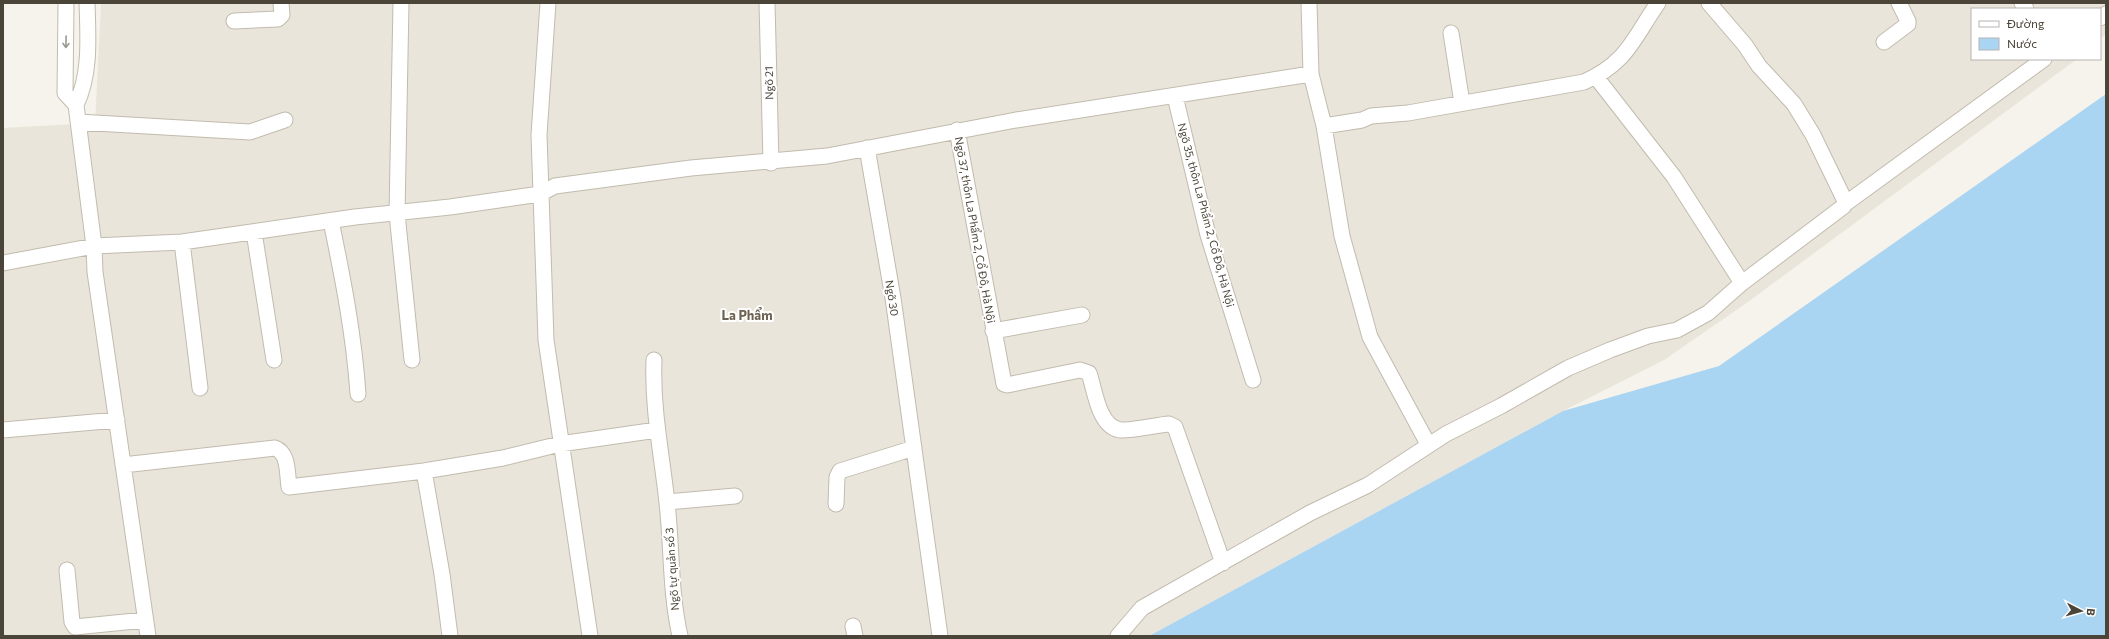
<svg xmlns="http://www.w3.org/2000/svg" width="2109" height="639" viewBox="0 0 2109 639" font-family="Commissioner,sans-serif">
	<style>
		.residential { fill: #eae5da }
		.water { fill: #a9d4f2 }
		.lines { fill: none; stroke-linecap: round; stroke-linejoin: round }
		.street-casing { stroke: #c2bbae; stroke-width: 17 }
		.street { stroke: #fff; stroke-width: 15 }
		.oneway { stroke: #9c9892 }
		.labels { text-anchor: middle; stroke-width: 4; stroke-linejoin: round; paint-order: stroke }
		.street-label { font-size: 11px; fill: #4b4439; stroke: #fff }
		.quarter-label { font-size: 13px; font-weight: bold; fill: #6e6250; stroke: #fff }
	</style>
	<rect width="100%" height="100%" fill="#f6f3ec"/>
	<path class="residential" d="M101 3H2106V34L2100 39V9H1972V59H2077L1748 302 1664 360 1563 411 1149 636H3V128L95 123Z"/>
	<path class="water" d="M2106 94V636H1149L1563 411 1719 366Z"/>
	<g class="lines">
		<defs>
			<path id="street" d="M66 3 65 93 76 105
				M87 3C88 36 91 74 76 105L94 246 95 272 148 636
				M401 3 397 214 412 360
				M548 3 539 135 546 340 590 636
				M767 3 771 163
				M1309 3 1311 74 1324 126 1342 236 1370 337 1428 444
				M2022 3 2026 9
				M2100 18 2106 14
				M234 21 278 19 282 15 281 3
				M1451 33 1462 103
				M1884 42 1908 24V21L1899 3
				M1596 77 1674 177 1742 283
				M1175 96 1208 235 1253 380
				M78 122 250 132 285 120
				M1324 126 1362 120 1371 116 1408 113 1584 82C1627 63 1633 39 1658 3
				M957 130 1004 384 1007 385 1080 370 1089 373C1095 390 1098 426 1120 430 1130 431 1157 425 1169 424L1175 427 1223 563
				M867 148 893 298 940 636
				M1845 204 2044 59
				M331 221C343 279 354 335 358 394
				M254 232 274 360
				M182 242 200 388
				M3 263 94 246 182 242 355 217 450 207 540 194 555 186 691 168 827 156 1016 120 1311 74
				M993 331 1082 315
				M654 360C652 409 662 455 667 503 672 547 670 592 680 636
				M3 430 117 420
				M123 465 275 448C289 453 287 474 289 487L424 471 503 458 560 444 657 430
				M424 471 442 574 450 636
				M667 502 735 496
				M836 504 837 477 840 471 914 448
				M67 570 72 622 75 627 145 620
				M853 626 855 636
				M1118 636 1142 608 1310 513 1368 485 1446 434 1501 406 1568 368 1610 350 1648 336 1677 330 1708 313 1742 283 1844 206 1845 201 1813 135 1794 104 1759 66 1745 45 1709 3"/>
		</defs>
		<use href="#street" class="street-casing"/>
		<use href="#street" class="street"/>
	</g>
	<defs><path id="oneway-shaft" d="M-6 0H5M1.5-3L5.5 0L1.5 3" fill="none" stroke-width="1.6" stroke-linecap="round" stroke-linejoin="round"/></defs>
	<use class="oneway" href="#oneway-shaft" transform="translate(66 42) rotate(91)"/>
	<g class="labels">
		<g class="street-label">
			<text transform="translate(769 83) rotate(-91)" y="4">Ngõ 21</text>
			<text transform="translate(1206 215) rotate(75)" y="4">Ngõ 35, thôn La Phẩm 2, Cổ Đô, Hà Nội</text>
			<text transform="translate(975 230) rotate(80)" y="4">Ngõ 37, thôn La Phẩm 2, Cổ Đô, Hà Nội</text>
			<text transform="translate(892 298) rotate(81)" y="4">Ngõ 30</text>
			<text transform="translate(672 569) rotate(-94)" y="4">Ngõ tự quản số 3</text>
		</g>
		<g class="quarter-label">
			<text x="747" y="320">La Phẩm</text>
		</g>
	</g>
	<rect width="2109" height="639" fill="none" stroke="#4b4439" stroke-width="8"/>
	<rect x="1971" y="8" width="130" height="52" fill="#ffffff" stroke="#b7b4b0"/>
	<rect x="1979" y="21" width="20" height="6" fill="#ffffff" stroke="#b7b4b0"/>
	<text x="2007" y="28" font-size="12" fill="#4b4439">Đường</text>
	<rect x="1979" y="38" width="20" height="12" fill="#a9d4f2" stroke="#b7b4b0"/>
	<text x="2007" y="48" font-size="12" fill="#4b4439">Nước</text>
	<g transform="translate(2081 611) rotate(96)" stroke="#ffffff" stroke-width="3" paint-order="stroke">
	<path d="M0-3L7 15L0 10L-7 15Z" fill="#4b4439"/>
	<text y="-6" font-size="11" font-weight="bold" text-anchor="middle" fill="#4b4439">B</text>
	</g>
</svg>
